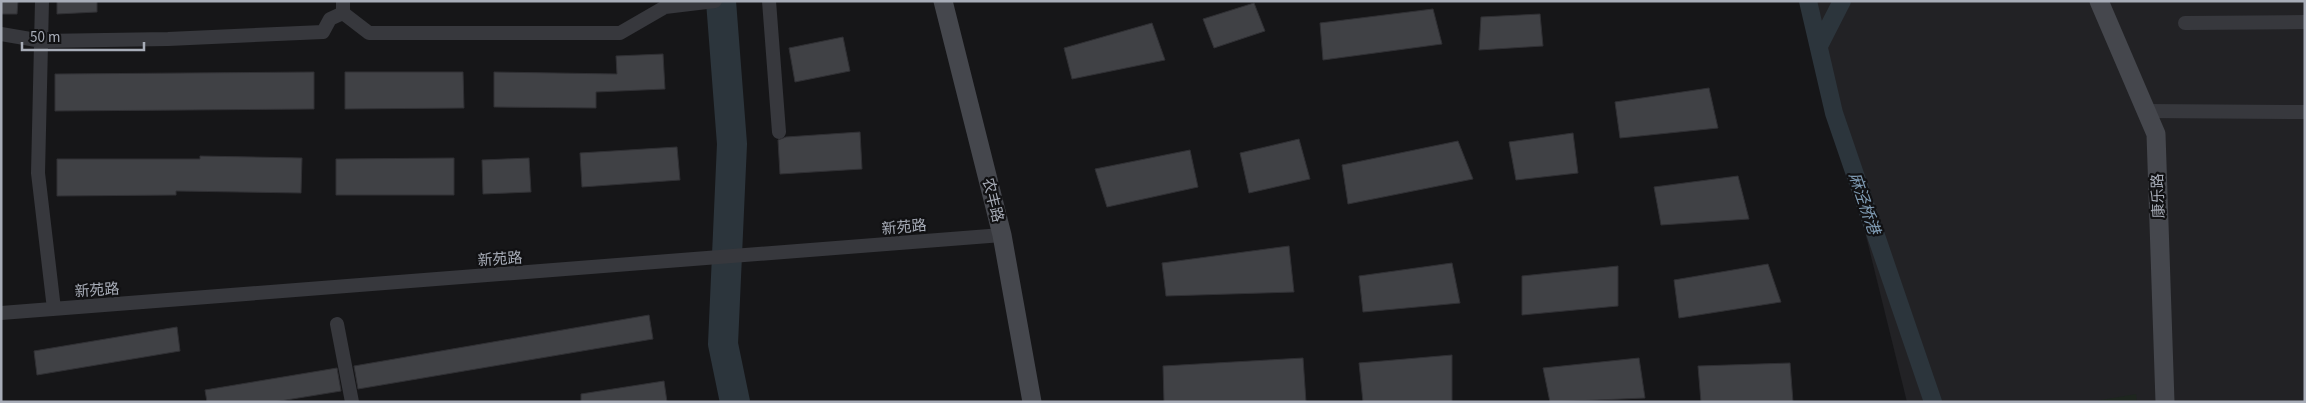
<svg xmlns="http://www.w3.org/2000/svg" width="2306" height="403" viewBox="0 0 2306 403" font-family="'Source Sans 3','Noto Sans SC',sans-serif">
	<style>
		.built { fill: #222225 }
		.green { fill: #1e261f }
		.lines { fill: none; stroke-linecap: round; stroke-linejoin: round }
		.canal { stroke: #2c353c; stroke-width: 18 }
		.river { stroke: #2c353c; stroke-width: 30 }
		.building { fill: #404145; stroke: #303034 }
		.street { stroke: #37383d; stroke-width: 14 }
		.secondary { stroke: #45474d; stroke-width: 19 }
		.labels { text-anchor: middle; stroke-width: 4.5; stroke-linejoin: round; paint-order: stroke }
		.street-label { font-size: 15px; fill: #a8adb8; stroke: #111113 }
		.water-label { font-size: 16px; font-style: italic; fill: #7f9bb3; stroke: #111113 }
	</style>
	<rect width="100%" height="100%" fill="#161618"/>
	<path class="built" d="M1808 1H2305V402H1907Z"/>
	<path class="green" d="M2136 394 2137 402H2090Z"/>
	<g class="lines">
		<path class="canal" d="M1808 1 1834 113 1933 402
			M1819 46 1842 1"/>
		<path class="river" d="M721 1 732 144 723 344 735 402"/>
	</g>
	<path class="building" d="M1 1H18L17 14H1Z
		M57 1H97V12L57 14Z
		M1254 3 1265 31 1214 48 1203 19Z
		M1433 9 1442 44 1323 60 1320 23Z
		M1540 14 1543 46 1479 50 1481 17Z
		M1152 23 1165 60 1072 79 1064 48Z
		M843 37 850 71 795 82 789 48Z
		M663 54 665 89 596 92V108L494 107V72L617 74 616 56Z
		M314 72V109L55 111V74Z
		M345 72H463L464 108 345 109Z
		M1709 88 1718 128 1620 138 1615 102Z
		M860 132 862 169 780 174 778 140 786 137Z
		M1573 133 1578 173 1516 180 1509 142Z
		M1299 139 1310 179 1249 193 1240 153Z
		M1458 141 1473 179 1348 204 1342 165Z
		M677 147 680 180 582 187 580 153Z
		M1190 150 1198 187 1107 207 1095 169Z
		M200 156 302 158 301 193 176 191V195L57 196V159H200Z
		M454 158V195H336V159Z
		M529 158 531 192 483 194 482 160Z
		M1738 176 1749 219 1661 225 1654 187Z
		M1289 246 1294 292 1166 296 1162 263Z
		M1452 263 1460 303 1363 312 1359 276Z
		M1768 264 1781 302 1679 318 1674 280Z
		M1618 266V306L1522 315V276Z
		M649 315 653 339 358 389 354 366Z
		M177 327 180 351 37 375 34 351Z
		M1452 355V402H1363L1359 363Z
		M1303 358 1306 402H1164L1163 366Z
		M1639 358 1645 398 1550 402 1543 368Z
		M1790 363 1793 402H1701L1698 366Z
		M337 368 341 391 274 402H207L205 390Z
		M664 381 667 402H581V394Z"/>
	<g class="lines">
		<path class="street" d="M42 1 38 173 54 309
			M769 1 779 132
			M343 13 369 33H620L665 7 715 1
			M2185 23 2305 22
			M1 34 42 41 168 39 323 32 330 19 343 13V1
			M2146 111 2305 112
			M1 313 1002 235
			M337 324 352 402"/>
		<path class="secondary" d="M943 1 1002 235 1032 402
			M2099 1 2156 134 2165 402"/>
	</g>
	<g class="labels">
		<g class="street-label">
			<text transform="translate(2158 196) rotate(-92)" y="5">康乐路</text>
			<text transform="translate(993 200) rotate(76)" y="5">农丰路</text>
			<text transform="translate(904 227) rotate(-5)" y="5">新苑路</text>
			<text transform="translate(500 259) rotate(-4)" y="5">新苑路</text>
			<text transform="translate(97 290) rotate(-4)" y="5">新苑路</text>
		</g>
		<g class="water-label">
			<text transform="translate(1865 203) rotate(71)" y="6">麻泾桥港</text>
		</g>
	</g>
	<rect width="2306" height="403" fill="none" stroke="#a8adb8" stroke-width="5"/>
	<path d="M22 42v8h122v-8" fill="none" stroke="#a8adb8" stroke-width="2.5"/>
	<text x="30" y="42" font-size="15" fill="#a8adb8" stroke="#111113" stroke-width="4" paint-order="stroke">50 m</text>
</svg>
